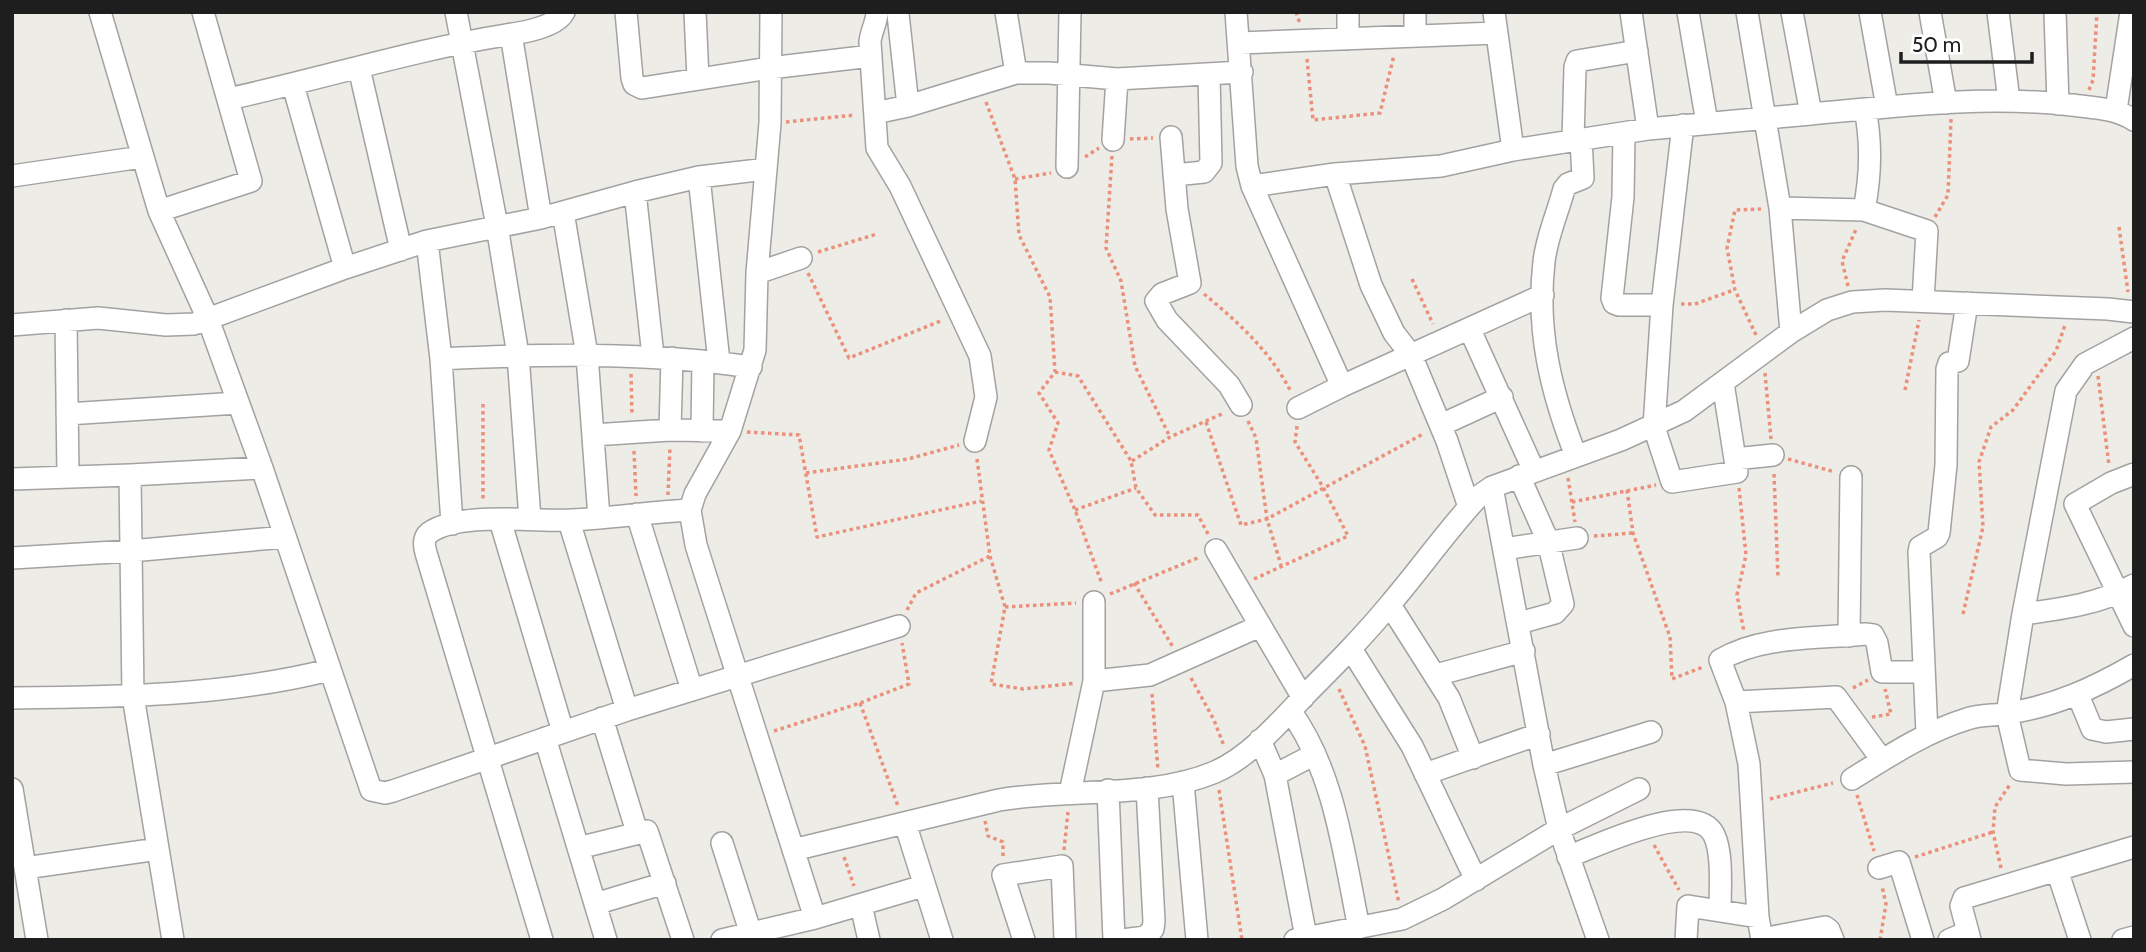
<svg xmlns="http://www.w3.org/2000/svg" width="2146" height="952" viewBox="0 0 2146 952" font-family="Cabin,sans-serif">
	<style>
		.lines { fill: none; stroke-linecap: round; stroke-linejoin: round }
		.minor-casing { stroke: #a2a2a2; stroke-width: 24 }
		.path { stroke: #ea907b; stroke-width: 3.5; stroke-dasharray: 3.5 3.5; stroke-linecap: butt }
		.minor { stroke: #fff; stroke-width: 21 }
	</style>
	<rect width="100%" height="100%" fill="#eeece6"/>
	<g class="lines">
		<defs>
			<path id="minor" d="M100 12 159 211 208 319 262 468 371 790 385 793 393 791 627 710 899 626
				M456 12 497 226 518 355 530 519
				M626 12 632 78 634 84 642 88 770 68 871 56
				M695 12 698 79
				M771 12 770 123 757 273 755 350 730 431 695 494 690 510 696 545 708 583 815 918
				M877 12C877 22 871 31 870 42L877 148 900 186 980 356 986 397 975 441
				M1006 12 1016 73
				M1236 12 1247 166 1252 186 1342 386
				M1415 12V36
				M1494 12 1513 150
				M1631 12 1648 129
				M1688 12 1707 123
				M1747 12 1780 208 1791 332
				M1870 12 1887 107
				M1930 12 1946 103
				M1998 12 2009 101
				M2055 12 2058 104
				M898 14 908 106
				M511 34 541 218
				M1348 39V12
				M1239 43 1496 33
				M359 68 401 250
				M293 85 345 268 427 241 541 218 635 192 699 177 766 169
				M228 99C321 79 412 50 506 35 521 33 557 27 564 12
				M2116 110 2131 12
				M875 113 908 106 1016 73H1049L1117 79 1242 72
				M1811 114C1898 106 1985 95 2072 105 2094 108 2115 108 2134 120
				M1683 125 1662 305 1654 427 1672 482 1737 472 1723 383
				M1624 133 1623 197 1612 298 1614 303 1619 305H1662
				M1171 137 1177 209 1190 283 1162 294 1156 301 1167 320 1229 385 1241 405
				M1113 140 1117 79
				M1573 140 1575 67 1577 61 1637 51
				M1067 167 1070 12
				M1174 175 1204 172 1211 163 1209 75
				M12 176 142 157
				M699 177 719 362
				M1252 186 1335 174
				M635 192 653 356
				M1780 208 1864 210 1927 231 1923 301
				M1864 210C1871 175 1872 144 1865 109
				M159 211 251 181 203 12
				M563 212 587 355 599 518
				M427 241 441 359 452 524
				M757 273 801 258
				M66 320 68 477
				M12 325 98 318 166 325 194 324 345 268
				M1470 330 1534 471
				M2134 338 2085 364 2066 391 2023 614 2007 714 2020 770 2066 774 2134 772
				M441 359C546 354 647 352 751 367
				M1298 408 1342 386 1543 295
				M67 414 238 403
				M1441 425 1502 397
				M670 430 672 358
				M702 431 703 361
				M593 435 670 430 730 431
				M1576 456C1551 392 1536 331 1544 262 1546 239 1558 212 1564 189L1568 184 1583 178 1581 139
				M1735 459 1773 455
				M2134 474 2111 483 2075 504 2134 626
				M130 475 133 696 173 940
				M12 479 130 475 262 468
				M1492 487 1544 765 1559 829 1598 940
				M1469 507 1447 441 1411 355 1394 333 1371 285 1335 174 1441 166 1513 150 1648 129 1811 114 1792 12
				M637 514 692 690
				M500 520 563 732
				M569 521 627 710
				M1504 549 1577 538
				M1216 550 1303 698
				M12 558 131 551 285 537
				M1390 605 1449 698 1473 758
				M2023 614C2061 609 2100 604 2134 585
				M1519 623 1555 613 1563 604 1548 541 1519 476
				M1849 636 1851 477
				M1351 649 1412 746 1476 880
				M1436 675 1524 651
				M1094 681 1150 675 1260 626
				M2078 695 2092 729 2106 732 2134 729
				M12 698C118 697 226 696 329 670
				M1736 702 1836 697 1882 760
				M1291 712C1335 773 1344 856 1359 928
				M602 718 637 832
				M1927 734 1919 552 1920 547 1937 537 1939 533 1946 465 1947 369 1949 363 1958 361 1967 303
				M545 738 606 940
				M1260 740 1275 775 1306 937
				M1544 765 1651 732
				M1425 774 1539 734
				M1275 775 1315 754
				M1852 779C1889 756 1925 732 1967 719 1981 714 1995 716 2009 713 2055 706 2094 688 2134 665
				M1183 782 1197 940
				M12 789 37 940
				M1108 790 1114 940
				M1070 793 1094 681V602
				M905 823 942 940
				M722 843 751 934
				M578 848 647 831 683 940
				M793 850 999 800C1068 788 1152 799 1215 772 1248 758 1280 722 1304 696 1334 666 1364 636 1391 603 1421 568 1448 529 1479 496L1492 487 1621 440 1684 411 1791 332 1827 310 1852 302 1885 300 2108 309 2134 312
				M1568 857C1596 846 1696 797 1714 835 1723 853 1720 889 1720 911
				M25 868 158 849
				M1879 868 1899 862 1923 940
				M2057 870 2080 940
				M595 904 665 883
				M861 905 869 940
				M1968 932 1961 906 1964 898 2134 847
				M1762 939 1825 927 1829 930 1833 940
				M542 940 426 553C424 546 423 538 429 533 459 511 535 522 572 520 611 518 650 512 690 510
				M722 940 815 918 923 886
				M1024 940 1003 875 1062 866 1065 940
				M1122 940 1146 937 1153 929 1154 921 1147 788
				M1295 940 1402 919 1443 899 1559 829 1639 789
				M1686 940 1688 906 1758 917
				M1762 940 1758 917 1749 764 1736 702 1720 660C1762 635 1818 639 1865 634L1873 635 1877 643 1882 672H1924
				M1949 940 1968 932 1970 940
				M2123 940 2134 937"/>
		</defs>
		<use href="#minor" class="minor-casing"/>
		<path class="path" d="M1296 12 1300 24
			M1307 59 1313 120 1380 113 1394 55
			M2089 90 2093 80 2097 12
			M986 102 1015 179 1019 235 1050 297 1055 372 1039 393 1058 423 1049 450 1075 510 1102 584
			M786 122 855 115
			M1130 139 1153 138
			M1112 156 1106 248 1121 281 1135 366 1170 437
			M1085 157 1099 148
			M1015 179 1051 173
			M1935 217 1948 195 1951 119
			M2119 227 2128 292
			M818 252 877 234
			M808 273 849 358 943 320
			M1412 279 1433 324
			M1848 286 1842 261 1857 227
			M1204 294C1238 322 1271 352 1291 392
			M1681 304H1695L1734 290
			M1756 335 1735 290 1727 248 1735 210 1761 209
			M1055 372 1078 376 1131 461 1136 488 1155 515H1198L1208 534
			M1765 373 1771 439
			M631 374 632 416
			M2098 376 2109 466
			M1905 390 1919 320
			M483 404V501
			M1248 421 1256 438 1267 519 1281 565
			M1206 422 1241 525 1267 519 1423 434
			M747 432 799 435 817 537 981 501
			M634 451 636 496
			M977 459 990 556 1005 607 991 684 1023 689 1076 683
			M1788 459 1835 472
			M1132 461 1170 437 1224 413
			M806 473 908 459 959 445
			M1774 474 1778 577
			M1568 478 1575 522
			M1739 488 1746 555 1737 595 1744 632
			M1627 490 1633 533 1670 637 1672 679 1703 667
			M668 495 670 447
			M1572 502 1656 485
			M1075 510 1136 488
			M1594 536 1633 533
			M1254 579 1348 536 1323 487 1295 442 1297 426
			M1134 583 1173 647
			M1110 594 1200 557
			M1005 607 1076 603
			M907 610 916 593 990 556
			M1963 614 1983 527 1979 462 1991 427 2013 410 2056 351 2065 325
			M1191 678 1214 720 1224 746
			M1853 688 1868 680
			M1339 689 1365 746 1399 903
			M1152 694 1158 770
			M860 703 898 806
			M1872 717 1891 714 1885 689
			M774 731 860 703 909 684 902 643
			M1219 790 1242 940
			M1857 795 1874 851
			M1770 799 1833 783
			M985 821 988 836 1003 842V859
			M1654 845 1679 890
			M1064 850 1068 812
			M844 857 854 886
			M1915 857 1993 832
			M2001 868 1993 832 1995 807 2011 783
			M1880 940 1886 904 1882 886"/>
		<use href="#minor" class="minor"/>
	</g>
	<rect width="2146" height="952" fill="none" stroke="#1e1e1e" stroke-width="28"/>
	<path d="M1901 52v10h131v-10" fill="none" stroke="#1e1e1e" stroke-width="3.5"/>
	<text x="1912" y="52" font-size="21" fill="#1e1e1e" stroke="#ffffff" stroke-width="5" paint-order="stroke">50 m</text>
</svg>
